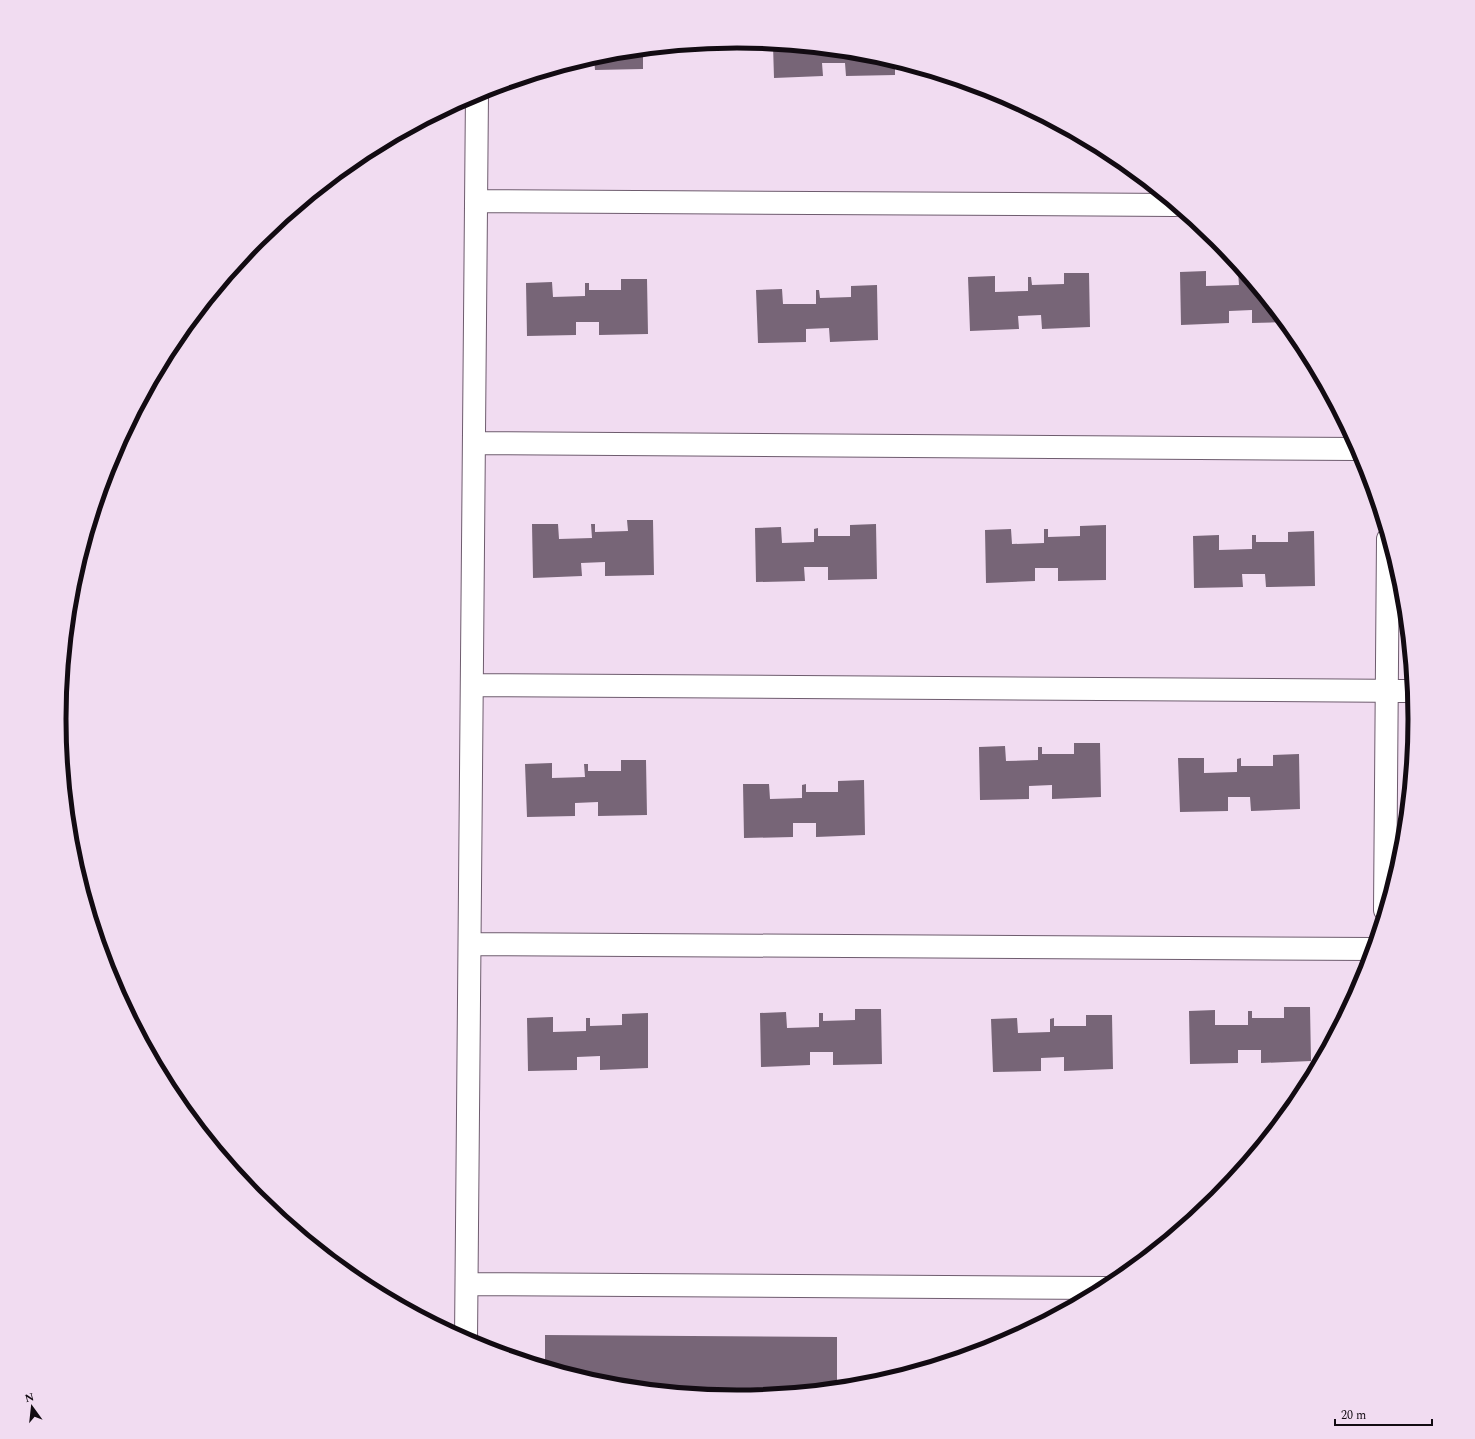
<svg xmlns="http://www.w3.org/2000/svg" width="1475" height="1439" viewBox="0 0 1475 1439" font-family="Spectral,serif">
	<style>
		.building { fill: #776577 }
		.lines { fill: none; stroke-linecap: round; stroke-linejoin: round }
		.minor-casing { stroke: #6e5c6e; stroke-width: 24 }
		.minor { stroke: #fff; stroke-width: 22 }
		.rim { fill: none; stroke: #120b12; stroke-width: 5 }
	</style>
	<rect width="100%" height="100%" fill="#f1dcf1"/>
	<path class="building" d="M773 45 870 54 895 62V75L846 76 845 63H822L823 76 774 78Z
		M643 50V69L595 70 594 57 605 54Z
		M572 64V71H550Z
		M981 88 996 92V93H981Z
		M1206 271V286L1239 285 1238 271H1243V279H1250L1285 322 1252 323V310L1229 311V323L1181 325 1180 272Z
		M1064 273H1089L1090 327 1042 329 1041 315 1018 316 1019 329 970 331 968 277 995 276V292L1028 291V277H1031L1032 285 1064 284Z
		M621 279H647L648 334 599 335V322H576V335L527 336 526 283 552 282 553 297 585 296V283H589V290H621Z
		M877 285 878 340 830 342 829 328 806 329V342L758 343 756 290 782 289 783 304H816V290H819L820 298 851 297V286Z
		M627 520H653L654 575 605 576V562L581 563 582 576 533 578 532 524H558L559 539 592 538 591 524H595V532L628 531Z
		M876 524 877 579 828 580V567H804L805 581 756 582 755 528 781 527 782 543 814 542V529L818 528V536H850V525Z
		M1106 525V580L1058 581V568H1035V581L986 583 985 530 1011 529 1012 544 1044 543V529H1048V537L1080 536V526Z
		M1314 531 1315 586 1266 587 1265 574H1242L1243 587 1194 588 1193 536 1219 535V550L1252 549V535H1256V542H1288V532Z
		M1074 743H1100L1101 797 1052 799V785L1029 786V799L980 800 979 747 1005 746 1006 761 1038 760V747H1042V754H1074Z
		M1299 754 1300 809 1251 811 1250 797H1228V811L1180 812 1178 758H1204V773L1237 772V759L1241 758V766H1273V755Z
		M621 760H646L647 815 598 816V802L575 803V816L527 817 525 764 552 763V778L585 777 584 764H588V771H621Z
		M864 780 865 835 816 837V823H793V837L744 838 743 784H769L770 799 802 798V785L806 784V792H838V781Z
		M1284 1007H1310L1311 1061 1261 1063V1050H1238V1063L1190 1064 1189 1011 1215 1010V1025H1248V1011H1252V1018H1284Z
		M855 1009H881L882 1064 833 1065V1052H810V1065L761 1067 760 1013 786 1012 787 1028 819 1027V1013H823V1021L855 1020Z
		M648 1013V1068L600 1070V1056L577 1057V1070L528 1071 527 1018 553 1017V1032L586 1031V1018H590V1026L622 1025V1014Z
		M1086 1015H1112L1113 1069 1064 1071V1057L1041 1058V1071L993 1072 991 1019 1017 1018 1018 1033 1050 1032V1019L1054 1018V1026H1086Z
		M545 1335 837 1337V1388L775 1394H697L605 1385 545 1367Z"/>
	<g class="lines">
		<defs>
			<path id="minor" d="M476 201 1175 205
				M474 443 1358 449
				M472 685 1413 691
				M1385 910 1388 539
				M470 944 1373 949
				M467 1284 1106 1288
				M466 1340 477 93"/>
		</defs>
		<use href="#minor" class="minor-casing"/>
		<use href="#minor" class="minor"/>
	</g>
	<path d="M0 0H1475V1439H0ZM66 719a671 671 0 1 1 1342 0a671 671 0 1 1-1342 0Z" fill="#f1dcf1" fill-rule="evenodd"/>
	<path class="rim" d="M66 719a671 671 0 1 1 1342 0a671 671 0 1 1-1342 0Z"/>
	<g transform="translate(32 1407) rotate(345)" stroke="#f1dcf1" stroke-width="3" paint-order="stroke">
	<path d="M0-3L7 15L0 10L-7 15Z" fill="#120b12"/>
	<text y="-6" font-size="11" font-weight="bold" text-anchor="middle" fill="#120b12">N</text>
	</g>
	<path d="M1335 1419v6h97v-6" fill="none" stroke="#120b12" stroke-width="2"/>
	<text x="1341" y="1419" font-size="12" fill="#120b12" stroke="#f1dcf1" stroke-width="3" paint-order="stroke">20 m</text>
</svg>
